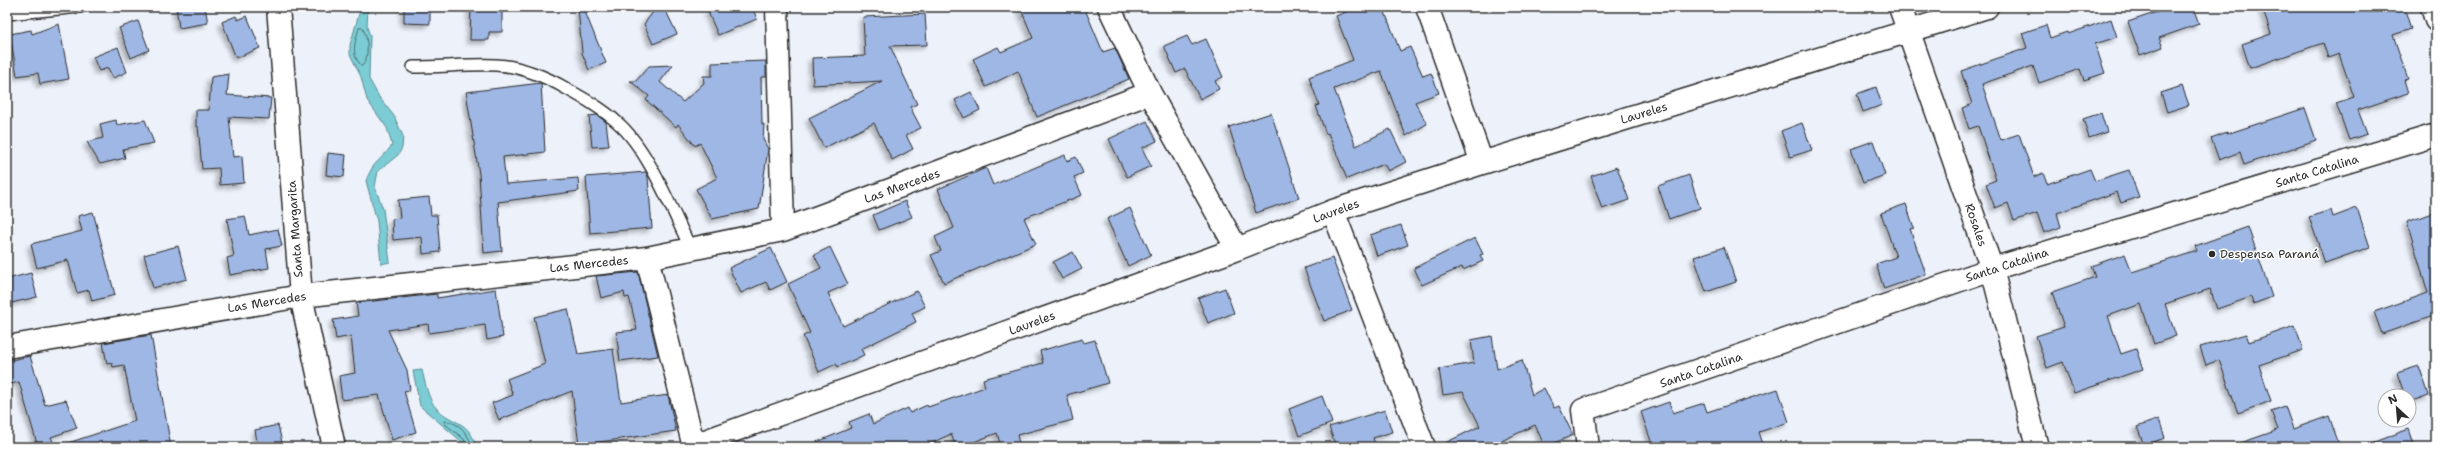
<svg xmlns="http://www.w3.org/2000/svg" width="2443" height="454" viewBox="0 0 2443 454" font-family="'Shantell Sans',sans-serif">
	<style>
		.water { fill: #7cccd5; stroke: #5c8c91 }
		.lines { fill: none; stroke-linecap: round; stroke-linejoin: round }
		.shore { stroke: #4b6b6f; stroke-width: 1 }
		.building { fill: #9fb7e4; stroke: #2b2b2b; filter: url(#shadow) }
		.service-casing { stroke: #2b2b2b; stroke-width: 14 }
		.minor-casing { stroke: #2b2b2b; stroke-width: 25 }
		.service { stroke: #fff; stroke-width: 11 }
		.minor { stroke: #fff; stroke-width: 22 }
		.poi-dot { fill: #2b2b2b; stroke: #fff; stroke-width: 1.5 }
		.labels { text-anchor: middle; stroke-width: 3; stroke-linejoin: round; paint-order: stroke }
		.street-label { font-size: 12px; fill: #2b2b2b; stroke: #fff }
		.poi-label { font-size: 12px; fill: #2b2b2b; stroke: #fff; text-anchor: start }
	</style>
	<defs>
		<filter id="shadow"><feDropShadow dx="-3.5" dy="3.5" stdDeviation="2" flood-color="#0004"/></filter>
	</defs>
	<rect width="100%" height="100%" fill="#ecf1fa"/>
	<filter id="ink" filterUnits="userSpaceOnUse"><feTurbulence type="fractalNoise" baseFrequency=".025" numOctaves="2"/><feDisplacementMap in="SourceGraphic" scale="8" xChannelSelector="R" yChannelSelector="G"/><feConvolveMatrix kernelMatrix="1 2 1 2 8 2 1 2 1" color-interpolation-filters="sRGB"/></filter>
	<g filter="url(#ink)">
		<path class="water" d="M361 7H368L367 27 370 36 369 79 379 97 394 116 403 136 402 148 398 155 378 171 375 187 383 209 390 262 381 264 377 221 366 181C373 161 382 160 392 145L387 128 367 100 361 77 350 54V45Z
			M422 370C425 382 428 400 437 409 453 424 470 421 476 447H463L461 441 420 406 413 371Z"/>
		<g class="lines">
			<path class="shore" d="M362 27C368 36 370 58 362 66 350 55 355 43 359 28Z
				M467 447 464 439 445 424V421C459 422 469 434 472 447"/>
		</g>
		<path class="building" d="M176 7H205L208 23 179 28Z
			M404 7H430V24L404 23Z
			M471 7H502V32H489V40H470Z
			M578 7H583L606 63 589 70 582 53Z
			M657 7H664L677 34 653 44 644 24Z
			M719 7H752L757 19 718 35 708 12Z
			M1020 7H1084L1103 52 1115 48 1129 79 1037 117 1018 71 986 87 973 59 998 47 1001 52 1033 38Z
			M1347 7H1383L1400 51 1410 47 1423 76 1431 73 1439 93 1415 102 1427 124 1406 136 1381 71 1334 89 1356 146 1390 129 1406 162 1388 171 1384 164 1347 179 1328 133 1326 134 1316 106 1319 105 1309 77 1353 60 1336 16 1348 11Z
			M2172 7H2193L2199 24 2159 38 2163 47 2140 55 2128 22Z
			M2262 7H2404L2411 29 2393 35 2408 79 2404 80 2408 93 2358 110 2367 134 2349 140 2336 103 2354 97 2339 54 2328 58 2323 43 2250 68 2242 44 2271 34Z
			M925 14 927 45 890 46 917 104 910 107 921 128 906 135 913 149 892 160 874 123 824 148 809 118 882 81 813 85 812 58 865 56 863 17Z
			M236 16 238 20 247 16 260 48 236 58 222 22Z
			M2111 19 2117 37 2095 44 2105 73 2084 80 2080 69 2039 83 2033 66 1982 84 2001 140 2019 134 2034 177 2043 173 2047 184 2090 169 2095 181 2129 170 2139 197 2121 203 2117 192 2057 213 2061 227 2044 233 2037 213 2014 221 2008 203 1995 208 1986 184 1996 180 1978 126 1969 129 1962 108 1972 104 1961 71 2027 48 2022 33 2046 25 2050 38 2067 32 2068 34Z
			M138 21 149 50 131 58 119 28Z
			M59 24 69 79 40 84 38 73 17 76 10 34 31 30 32 34Z
			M1187 36 1192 45 1206 39 1223 77 1215 81 1219 89 1200 99 1185 69 1176 73 1164 46Z
			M118 47 127 72 113 78 108 68 99 71 93 57Z
			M766 61V77H761L762 125 764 124 763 139 768 149 759 209 712 219 696 189 717 178 700 143 695 146 678 124 676 127 646 100 649 96 630 81H636L649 66 673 65 660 82 683 102 704 83 703 76H712V63Z
			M229 74 227 95 271 98 269 119 229 117 233 157 242 156 244 183 220 185 219 168 202 169 198 126H196V110H209L211 77Z
			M541 83 545 152 503 157 506 184 578 178 579 191 498 202 502 251 484 253 479 174 466 92Z
			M2182 86 2189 105 2167 112 2161 93Z
			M1876 87 1882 105 1863 112 1857 94Z
			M971 92 980 110 964 118 955 100Z
			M2305 108 2316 140 2244 165 2240 152 2219 160 2211 138 2227 132V134Z
			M1271 113 1299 198 1256 213 1229 127Z
			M2101 113 2107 132 2089 138 2083 119Z
			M597 115 606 122 609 146 592 147 589 116Z
			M116 120 117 125 145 120 154 143 123 149 125 158 100 164 87 142 103 138 100 124Z
			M1147 121 1157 141 1142 148 1151 166 1127 177 1109 139Z
			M1802 123 1812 150 1790 157 1781 131Z
			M1873 141 1885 175 1863 183 1851 149Z
			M328 153 346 155 344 177 326 175Z
			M1065 155 1067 161 1076 157 1083 173 1074 177 1082 195 1024 218 1036 244 944 283 931 255 941 251 935 237 954 228 938 189 986 168 993 185Z
			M1617 167 1629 200 1602 209 1591 176Z
			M646 172 648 177 652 228 590 233 586 177Z
			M1689 175 1700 208 1669 219 1658 186Z
			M429 197 431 215H437L440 252 423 254 422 237 393 240 392 219 400 218 398 200Z
			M905 201 912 217 879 230 873 215Z
			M1906 204 1914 228 1910 229 1926 274 1884 289 1876 264 1896 257 1881 213Z
			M1130 208 1151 255 1128 266 1107 219Z
			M2357 208 2370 247 2325 263 2309 217 2331 210 2333 217Z
			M93 212 115 295 92 301 89 290 77 293 68 260 37 268 31 244 82 231 78 216Z
			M2436 212V315L2382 334 2374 312 2428 293 2407 222Z
			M245 216 249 235 278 229 282 246 266 249 269 268 230 275 227 258 234 256 227 219Z
			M1401 225 1408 245 1377 256 1370 235Z
			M2248 227 2272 297 2253 304 2251 297 2217 309 2210 289 2165 304 2176 336 2154 344 2141 304 2108 316 2121 354 2136 349 2143 369 2074 393 2063 362 2047 368 2036 336 2064 327 2052 292 2095 277 2091 266 2125 254 2132 272 2197 251 2195 246Z
			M1475 238 1483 254 1480 255 1483 261 1463 270 1462 267 1422 285 1414 268Z
			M178 246 187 279 153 288 144 255Z
			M830 247 848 284 828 293 843 326 917 291 925 307 912 313 916 322 861 349 864 355 838 367 836 364 819 372 803 336 810 333 788 284 821 268 814 255Z
			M1724 247 1736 282 1706 292 1694 257Z
			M771 248 787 282 770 290 766 282 741 293 729 268Z
			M1073 252 1082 269 1062 279 1053 262Z
			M1332 258 1352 310 1324 321 1304 268Z
			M638 272 658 356 620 361 616 332 637 330 629 297 625 298 624 292 601 298 596 276Z
			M31 273 37 297 7 304V279Z
			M1225 288 1234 313 1208 323 1198 298Z
			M496 289 503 337 487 340 485 325 429 333 428 324 388 330 407 370 410 390 404 391 416 432 392 440 379 395 342 400 339 376 355 373 351 336 336 339 333 320 358 316 356 303 437 294V298Z
			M568 309 578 354 613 349 621 402 668 395 676 431 579 445 572 391 499 420 492 403 513 395 507 379 545 364 534 317Z
			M2295 326 2303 350 2259 365 2271 401 2238 413 2219 360 2206 365 2200 347 2246 334 2249 342Z
			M151 335 171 447H66L65 444 135 421 124 365 113 367 112 363 107 364 103 343Z
			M1492 336 1497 369 1522 360 1532 395 1544 388 1554 408 1559 406 1573 435 1545 447 1535 425 1489 447H1437L1480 426 1463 392 1443 395 1439 369 1474 363 1471 340Z
			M1082 339 1084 343 1095 340 1108 383 1067 395 1073 420 1017 435 1020 447H1001L997 433 961 447H956L951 434 923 447H805L851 428 849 422 869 414 873 424 908 408 910 413 927 405 928 407 985 387 983 379 1043 363 1040 351Z
			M30 356 45 405 66 400 77 428 51 437 55 447H38L19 382 7 385V361Z
			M2419 366 2429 395 2409 402V396H2405L2397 373Z
			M1778 389 1789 422 1759 432 1764 447H1653L1641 412 1669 402 1673 413 1704 403 1707 412Z
			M1322 396 1332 423 1299 436 1289 409Z
			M2285 406 2293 429 2329 416 2340 447H2238V444L2278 430 2271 411Z
			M1385 410 1392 432 1373 438 1376 447H1336L1329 427Z
			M2159 419 2165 438 2144 445 2137 427Z
			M278 425 283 447H258L255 430Z
			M2409 429 2415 447H2366V445Z"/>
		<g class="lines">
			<defs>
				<path id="service" d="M7 14 80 7
					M413 67C441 67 468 64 496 65 520 66 547 77 567 89 585 99 603 109 618 123 649 150 672 211 691 249"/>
				<path id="minor" d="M278 7 301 296 334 447
					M777 7 783 230
					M1109 7 1150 93 1237 249
					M1427 7 1482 163
					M1900 7 1992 269 2037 447
					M2432 7 2436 20
					M1333 211 1424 447
					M647 258 694 447
					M7 347 301 296 647 258 783 230 1150 93
					M694 445 1237 249 1333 211 1482 163 1987 7
					M1588 447 1583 410 1992 269 2436 135"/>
			</defs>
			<use href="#service" class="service-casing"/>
			<use href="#minor" class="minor-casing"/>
			<use href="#service" class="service"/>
			<use href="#minor" class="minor"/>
		</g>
	</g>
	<circle class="poi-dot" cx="2212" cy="254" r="4"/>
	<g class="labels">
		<g class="street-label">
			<text transform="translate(1644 113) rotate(-17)" y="4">Laureles</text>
			<text transform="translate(2317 171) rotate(-17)" y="4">Santa Catalina</text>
			<text transform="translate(902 186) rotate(-20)" y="4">Las Mercedes</text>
			<text transform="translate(1336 211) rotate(-20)" y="4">Laureles</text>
			<text transform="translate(1976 225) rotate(71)" y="4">Rosales</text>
			<text transform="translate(295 229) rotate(-94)" y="4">Santa Margarita</text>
			<text transform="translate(589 264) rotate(-6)" y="4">Las Mercedes</text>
			<text transform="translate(2007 265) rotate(-18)" y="4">Santa Catalina</text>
			<text transform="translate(267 302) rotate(-9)" y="4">Las Mercedes</text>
			<text transform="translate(1032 323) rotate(-20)" y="4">Laureles</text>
			<text transform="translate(1701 370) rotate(-19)" y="4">Santa Catalina</text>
		</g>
		<g class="poi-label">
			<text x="2220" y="258">Despensa Paraná</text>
		</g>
	</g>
	<rect width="2443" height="454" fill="none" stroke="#fff" stroke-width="24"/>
	<rect x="12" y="12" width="2419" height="430" fill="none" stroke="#2b2b2b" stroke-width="1.5" filter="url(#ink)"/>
	<g transform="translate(2397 408) rotate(334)"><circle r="19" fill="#ffffff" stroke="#aaaaaa"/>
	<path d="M0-3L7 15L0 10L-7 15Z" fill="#2b2b2b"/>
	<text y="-6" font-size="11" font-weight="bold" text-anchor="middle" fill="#2b2b2b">N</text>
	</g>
</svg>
